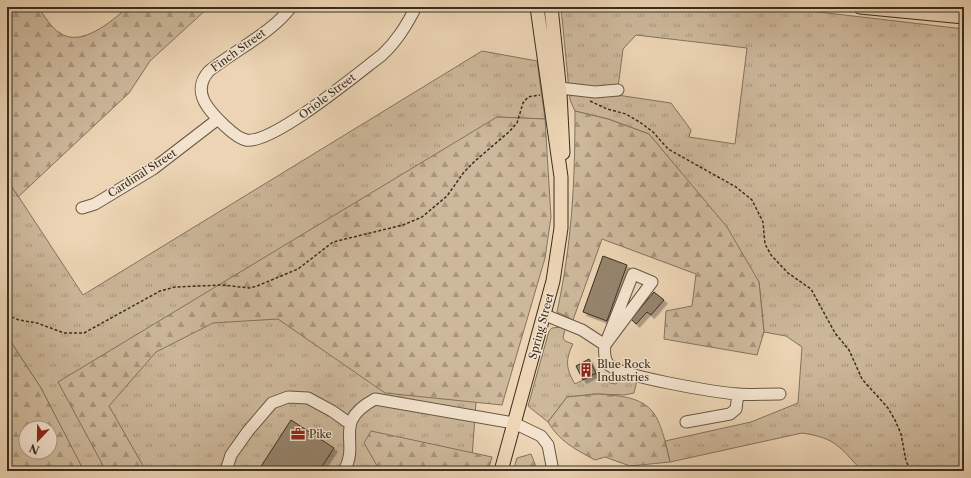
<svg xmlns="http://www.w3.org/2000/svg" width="971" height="478" viewBox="0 0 971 478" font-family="'Libre Caslon Text',serif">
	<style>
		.grass { fill: url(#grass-tufts); stroke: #82735e; fill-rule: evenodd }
		.forest { fill: url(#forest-firs); stroke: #82735e; fill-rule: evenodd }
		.building { fill: #96846d; stroke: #382e21; filter: url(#shadow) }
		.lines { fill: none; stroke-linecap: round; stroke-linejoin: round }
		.minor-casing { stroke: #655846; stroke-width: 13 }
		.major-casing { stroke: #382e21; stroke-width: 15 }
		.path { stroke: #382e21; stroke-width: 1.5; stroke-dasharray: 3 2; stroke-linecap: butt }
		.minor { stroke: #f3e3ce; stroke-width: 11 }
		.major { stroke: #ecd4b4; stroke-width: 13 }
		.labels { text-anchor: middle; stroke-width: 3; stroke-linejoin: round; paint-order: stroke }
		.street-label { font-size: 11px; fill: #382e21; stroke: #f3e3ce }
		.poi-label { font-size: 11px; fill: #382e21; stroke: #f3e3ce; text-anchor: start }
	</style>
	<defs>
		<pattern id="grass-tufts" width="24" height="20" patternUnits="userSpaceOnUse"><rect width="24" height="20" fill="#cdb89b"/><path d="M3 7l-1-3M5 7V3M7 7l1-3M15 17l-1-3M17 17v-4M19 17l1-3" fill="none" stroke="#a7967e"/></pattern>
		<pattern id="forest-firs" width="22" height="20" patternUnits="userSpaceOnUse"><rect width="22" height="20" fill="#cdb89b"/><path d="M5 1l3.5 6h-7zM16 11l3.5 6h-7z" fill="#a7967e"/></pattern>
		<filter id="shadow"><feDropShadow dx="3.5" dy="3.5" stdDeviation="0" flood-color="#0004"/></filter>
	</defs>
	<rect width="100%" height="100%" fill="#ecd4b4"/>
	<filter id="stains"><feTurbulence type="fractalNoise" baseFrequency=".005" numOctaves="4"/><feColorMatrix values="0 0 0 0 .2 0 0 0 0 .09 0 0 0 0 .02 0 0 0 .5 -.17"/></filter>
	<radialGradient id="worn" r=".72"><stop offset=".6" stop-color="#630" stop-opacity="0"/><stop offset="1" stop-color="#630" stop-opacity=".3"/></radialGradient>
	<path class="grass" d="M561 7H776L964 29V471H862C840 447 836 438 802 433L670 462 665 441 751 422 798 403 802 347 786 336 764 332 759 282 672 162 649 134 608 119 575 111 570 100ZM636 35 747 48 735 144 689 137 691 130 671 103 617 95 623 49Z
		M482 51 537 61 545 119 497 117 471 471H46L74 453 41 388 7 336V179L83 295Z
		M561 327 565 329 563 338 565 341 573 344C565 360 566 369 575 384L596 373 610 383 616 384 621 377 637 380 634 393 624 395 597 394 567 397 548 422 528 406 549 331 552 328Z"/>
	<path class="forest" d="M7 7H38C44 15 51 28 60 33 81 48 112 21 128 7H209L150 61 129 93 18 197 7 179Z
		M575 111 608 119 649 134 727 227 759 282 764 332 757 355 664 339 666 311 692 306 696 274 602 239 573 320 557 312C572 243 575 182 575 111Z
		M497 117 545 119 551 217 545 258 502 405 385 393 278 319 213 323 156 352 109 406 146 471H106L58 382Z
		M7 336 41 388 84 471H7ZM26 428H50V452H26Z
		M597 394C654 397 658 409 670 462L630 466 605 457 595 460C575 449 560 442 548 422L567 397Z
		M371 431 492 457 488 471H380L364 443Z
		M531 454 535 464V471H513L517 458Z"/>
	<path class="building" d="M603 256 627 265 607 321 583 312Z
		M654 292 664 300 651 315 647 312 636 324 631 319Z
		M589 359 596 373 583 380 576 366Z
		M291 420 334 448 319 471H258Z"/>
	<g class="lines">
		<defs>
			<path id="minor" d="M291 7C272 33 235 50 209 71 199 82 199 94 207 106 214 116 235 138 246 140 272 145 358 73 382 55 397 41 406 26 416 7
				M560 88 595 92 618 90
				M82 208 95 204 153 169 218 119
				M545 315 582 330 605 345 652 282 633 274 605 345C604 352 604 359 609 365 623 377 715 392 737 394 751 395 766 394 780 394
				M686 422 730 414 736 409 738 394
				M226 471 231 455 248 431 272 403 288 397 308 398 332 411 349 423
				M344 471C361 441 331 423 375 399L514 423 541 436 548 445 553 471"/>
			<path id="major" d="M551 7 560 93 563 153
				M860 7 964 17
				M501 471 553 281 561 228V177L537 7"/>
		</defs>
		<use href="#minor" class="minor-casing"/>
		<use href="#major" class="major-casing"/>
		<path class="path" d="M590 101 607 109 626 114 641 123 653 132 668 149 736 187 752 200 763 222 765 244 771 255 788 273 811 289 835 333 849 350 862 379 888 408 895 420 901 434 906 461 911 471
			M7 315 19 320 37 323 64 333H84L160 291 175 287 223 285 249 288 257 286 298 269 333 242 403 225 422 217 447 196 464 172 475 161 510 131 517 123 523 103 528 97 540 95"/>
		<use href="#minor" class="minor"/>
		<use href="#major" class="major"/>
	</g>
	<defs>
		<symbol id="building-bare" viewBox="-9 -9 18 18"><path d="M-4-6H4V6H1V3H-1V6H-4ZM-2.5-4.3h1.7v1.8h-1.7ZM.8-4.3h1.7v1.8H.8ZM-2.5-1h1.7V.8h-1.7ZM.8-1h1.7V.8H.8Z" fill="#8f2418" stroke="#f3e3ce" stroke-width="2.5" paint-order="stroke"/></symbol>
		<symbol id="office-bare" viewBox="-9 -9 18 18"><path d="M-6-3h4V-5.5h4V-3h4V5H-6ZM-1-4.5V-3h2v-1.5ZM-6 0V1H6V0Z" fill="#8f2418" stroke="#f3e3ce" stroke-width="2.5" paint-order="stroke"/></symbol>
	</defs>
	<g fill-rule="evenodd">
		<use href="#building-bare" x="576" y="360" width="20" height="20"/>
		<use href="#office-bare" x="288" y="424" width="20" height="20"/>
	</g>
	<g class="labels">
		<g class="street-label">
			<text transform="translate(238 50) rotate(-36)" y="4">Finch Street</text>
			<text transform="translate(327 96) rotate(-37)" y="4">Oriole Street</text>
			<text transform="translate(142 173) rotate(-33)" y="4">Cardinal Street</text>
			<text transform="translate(541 326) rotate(-75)" y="4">Spring Street</text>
		</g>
		<g class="poi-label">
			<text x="597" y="368">Blue Rock<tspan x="597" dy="13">Industries</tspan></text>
			<text x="309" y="438">Pike</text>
		</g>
	</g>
	<rect width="971" height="478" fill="none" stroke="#ecd4b4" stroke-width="24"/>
	<rect x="8" y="8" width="955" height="462" fill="none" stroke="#382e21" stroke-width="2"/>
	<rect x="12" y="12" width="947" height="454" fill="none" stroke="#382e21"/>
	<g transform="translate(38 440) rotate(202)"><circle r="19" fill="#f3e3ce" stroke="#a89b89"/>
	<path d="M0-3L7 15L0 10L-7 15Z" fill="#8f2418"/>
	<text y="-6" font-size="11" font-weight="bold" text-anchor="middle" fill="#382e21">N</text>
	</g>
	<rect width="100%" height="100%" filter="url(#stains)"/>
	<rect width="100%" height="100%" fill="url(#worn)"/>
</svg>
